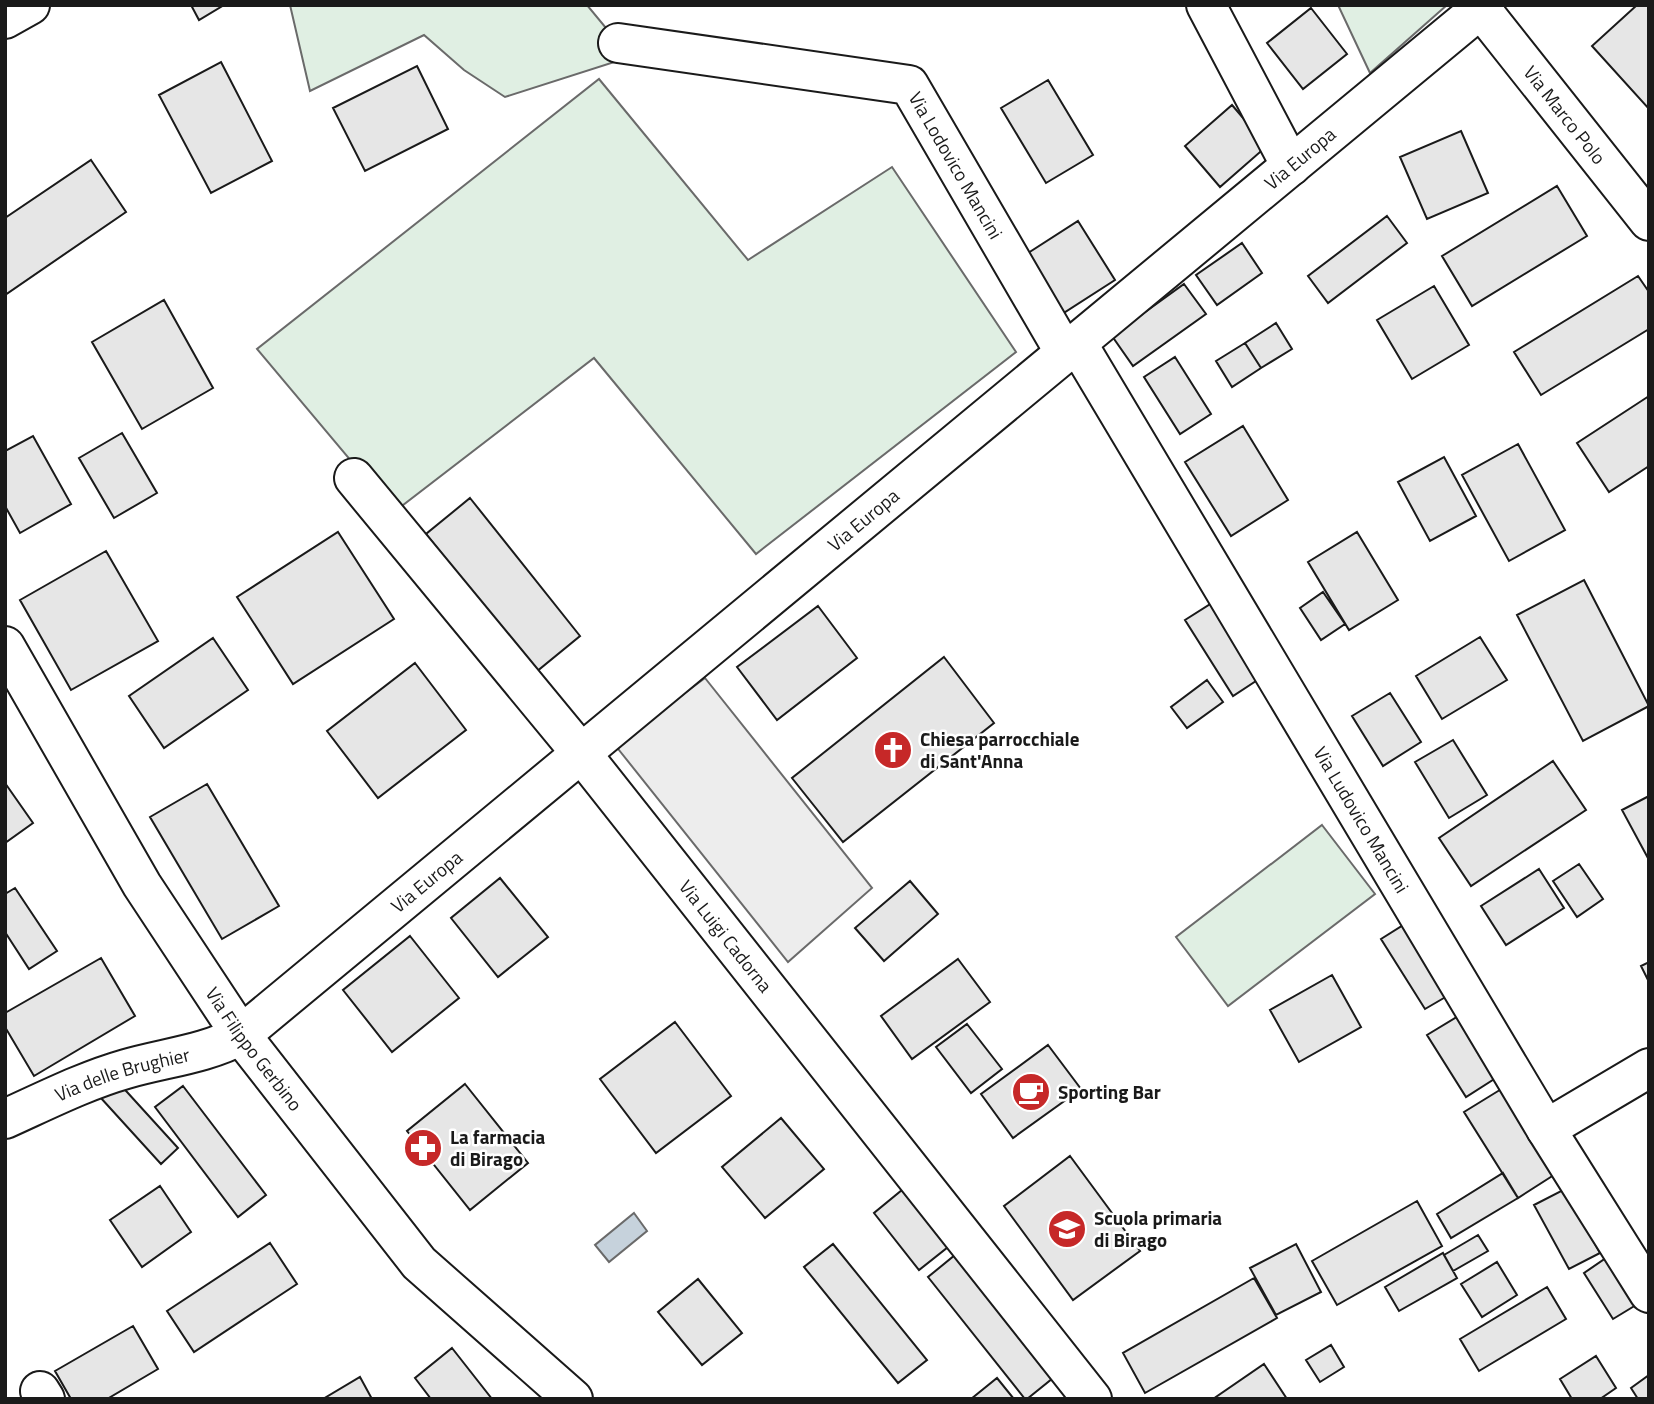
<svg xmlns="http://www.w3.org/2000/svg" width="1654" height="1404" viewBox="0 0 1654 1404" font-family="'Titillium Web',sans-serif">
	<style>
		.green { fill: #e0efe3; stroke: #6a6a6a; stroke-width: 2 }
		.parking { fill: #ededed; stroke: #6a6a6a; stroke-width: 2 }
		.water { fill: #c6d2dc; stroke: #6a6a6a; stroke-width: 2 }
		.building { fill: #e6e6e6; stroke: #1a1a1a; stroke-width: 2 }
		.lines { fill: none; stroke-linecap: round; stroke-linejoin: round }
		.minor-casing { stroke: #1a1a1a; stroke-width: 42 }
		.minor { stroke: #fff; stroke-width: 38 }
		.labels { text-anchor: middle; stroke-width: 5; stroke-linejoin: round; paint-order: stroke }
		.street-label { font-size: 19px; fill: #1a1a1a; stroke: #fff }
		.poi-label { font-size: 19px; font-weight: bold; fill: #1a1a1a; stroke: #fff; text-anchor: start }
	</style>
	<rect width="100%" height="100%" fill="#fff"/>
	<path class="green" d="M290 5H587L630 57 505 97 464 70 424 35 310 91Z
		M1338 5H1447L1370 73Z
		M599 79 748 260 892 167 1016 352 756 554 594 358 394 512 257 349Z
		M1322 825 1375 894 1228 1006 1176 937Z"/>
	<path class="parking" d="M705 678 872 888 788 962 615 745Z"/>
	<path class="water" d="M634 1213 647 1231 609 1262 595 1245Z"/>
	<path class="building" d="M191 5H224L199 20Z
		M1637 5H1649V109L1592 46Z
		M1311 8 1347 54 1303 89 1267 43Z
		M221 62 272 161 211 193 159 95Z
		M417 66 448 129 365 171 333 108Z
		M1048 80 1093 155 1046 183 1001 108Z
		M1232 105 1267 146 1220 187 1185 146Z
		M1461 131 1488 193 1427 219 1400 157Z
		M91 160 126 212 5 295V218Z
		M1557 186 1587 236 1472 306 1442 256Z
		M1387 216 1407 243 1328 303 1308 276Z
		M1078 221 1115 280 1062 314 1025 255Z
		M1242 243 1262 273 1217 305 1196 275Z
		M1638 276 1649 292V329L1541 395 1514 352Z
		M1184 284 1206 314 1133 366 1112 336Z
		M1434 286 1469 345 1412 379 1377 320Z
		M164 300 213 388 142 429 92 342Z
		M1276 323 1292 349 1261 368 1245 343Z
		M1245 343 1261 368 1232 387 1216 361Z
		M1175 357 1211 414 1180 434 1144 377Z
		M1649 396V466L1609 492 1577 443Z
		M1243 426 1288 500 1231 536 1185 462Z
		M122 433 157 493 114 518 79 458Z
		M33 436 71 504 20 533 5 506V451Z
		M1518 444 1565 530 1509 561 1462 475Z
		M1444 457 1476 516 1430 541 1398 482Z
		M470 498 580 636 536 672 426 534Z
		M338 532 394 619 293 684 237 597Z
		M1357 532 1398 600 1349 630 1308 562Z
		M106 551 158 641 71 690 20 600Z
		M1584 580 1649 706 1583 741 1517 615Z
		M1323 592 1345 624 1321 640 1300 608Z
		M1212 603 1259 679 1233 696 1185 620Z
		M818 606 857 658 777 720 737 667Z
		M1480 637 1507 680 1442 719 1416 676Z
		M213 638 248 690 164 748 129 696Z
		M944 657 994 723 843 842 792 778Z
		M415 663 466 730 378 798 327 731Z
		M1207 680 1223 702 1187 728 1171 707Z
		M1390 693 1421 742 1383 766 1352 716Z
		M1453 740 1487 795 1449 818 1415 762Z
		M1553 761 1586 810 1471 886 1439 838Z
		M5 783 33 823 5 843Z
		M207 784 279 906 222 939 150 817Z
		M1649 796V860L1622 810Z
		M1579 864 1603 899 1577 917 1553 881Z
		M1539 869 1564 908 1506 945 1481 906Z
		M500 878 548 937 498 977 451 918Z
		M910 881 938 914 884 961 855 928Z
		M15 888 57 951 29 969 5 932V894Z
		M1405 924 1449 995 1425 1009 1381 939Z
		M410 936 459 998 392 1052 343 990Z
		M101 958 135 1016 34 1076 5 1027V1013Z
		M958 959 990 1002 912 1059 881 1016Z
		M1649 962V982L1641 966Z
		M1332 975 1361 1027 1299 1062 1270 1010Z
		M1460 1015 1499 1076 1466 1097 1427 1035Z
		M675 1022 731 1096 656 1153 600 1079Z
		M967 1024 1002 1069 971 1093 936 1047Z
		M1048 1045 1081 1089 1013 1138 981 1094Z
		M117 1081 178 1148 161 1164 100 1097Z
		M465 1084 528 1163 470 1210 407 1131Z
		M183 1086 266 1195 238 1217 155 1107Z
		M1503 1088 1557 1173 1518 1198 1464 1112Z
		M781 1118 824 1169 765 1218 722 1167Z
		M1070 1156 1140 1251 1073 1300 1004 1206Z
		M1503 1173 1518 1198 1451 1238 1437 1214Z
		M160 1186 191 1232 142 1267 110 1220Z
		M1565 1189 1600 1253 1569 1269 1534 1205Z
		M902 1190 948 1247 919 1270 874 1213Z
		M1417 1201 1442 1246 1337 1305 1312 1261Z
		M1478 1235 1488 1251 1453 1271 1444 1255Z
		M270 1243 297 1284 194 1352 167 1311Z
		M833 1244 927 1360 898 1383 804 1267Z
		M1296 1244 1321 1292 1276 1315 1250 1268Z
		M1443 1253 1457 1278 1399 1311 1385 1287Z
		M955 1255 1053 1378 1027 1399H1025L928 1277Z
		M1606 1258 1636 1305 1613 1319 1584 1273Z
		M1497 1262 1517 1295 1482 1317 1461 1284Z
		M1254 1278 1277 1318 1145 1393 1123 1353Z
		M698 1279 742 1333 702 1365 658 1312Z
		M1547 1287 1566 1319 1479 1371 1460 1339Z
		M133 1326 158 1369 107 1399H71L55 1371Z
		M1331 1345 1344 1367 1320 1382 1306 1360Z
		M452 1348 492 1399H431L415 1378Z
		M1596 1356 1616 1388 1600 1399H1572L1560 1379Z
		M1264 1364 1287 1399H1213Z
		M1649 1375V1399H1638L1631 1388Z
		M360 1377 372 1399H323Z
		M997 1378 1014 1399H971Z"/>
	<g class="lines">
		<defs>
			<g id="minor">
				<path d="M1206 5 1291 166"/>
				<path id="s1" d="M1481 9 1649 221"/>
				<path d="M5 19 30 5"/>
				<path id="s2" d="M618 43 909 85 1065 353"/>
				<path id="s3" d="M1077 343 1546 1129 1649 1293"/>
				<path id="s4" d="M354 478 581 753 1092 1399"/>
				<path id="s5" d="M5 646 142 885 241 1035 419 1263 573 1399"/>
				<path id="s6" d="M5 1119C45 1101 84 1081 126 1069 164 1058 206 1054 241 1035L1485 5"/>
				<path d="M1546 1129 1649 1068"/>
				<path d="M40 1391 45 1399"/>
			</g>
		</defs>
		<use href="#minor" class="minor-casing"/>
		<use href="#minor" class="minor"/>
	</g>
	<defs>
		<symbol id="church-disc" viewBox="-11 -11 22 22"><circle r="9.5" fill="#c62828" stroke="#fff"/><path d="M-1.2-6h2.4v3.5h3.3v2.4h-3.3V6h-2.4V-.1h-3.3v-2.4h3.3Z" fill="#fff"/></symbol>
		<symbol id="cafe-disc" viewBox="-11 -11 22 22"><circle r="9.5" fill="#c62828" stroke="#fff"/><path d="M-5.5-4.5H6V0H3Q3 3.5 0 3.5H-2.5Q-5.5 3.5-5.5 0ZM3-3.2v2h1.7v-2ZM-6 4.5H4V6H-6Z" fill="#fff"/></symbol>
		<symbol id="pharmacy-disc" viewBox="-11 -11 22 22"><circle r="9.5" fill="#c62828" stroke="#fff"/><path d="M-2-6h4v4h4v4h-4v4h-4v-4h-4v-4h4Z" fill="#fff"/></symbol>
		<symbol id="school-disc" viewBox="-11 -11 22 22"><circle r="9.5" fill="#c62828" stroke="#fff"/><path d="M0-5L7-2L0 1L-7-2ZM-4 1L0 2.5L4 1V4Q0 6-4 4Z" fill="#fff"/></symbol>
	</defs>
	<g fill-rule="evenodd">
		<use href="#church-disc" x="871" y="728" width="44" height="44"/>
		<use href="#cafe-disc" x="1009" y="1070" width="44" height="44"/>
		<use href="#pharmacy-disc" x="401" y="1126" width="44" height="44"/>
		<use href="#school-disc" x="1045" y="1207" width="44" height="44"/>
	</g>
	<g class="labels">
		<g class="street-label">
			<text dy="7" stroke="none"><textPath href="#s1" startOffset="135">Via Marco Polo</textPath></text>
			<text dy="7" stroke="none"><textPath href="#s6" startOffset="1626">Via Europa</textPath></text>
			<text dy="7" stroke="none"><textPath href="#s2" startOffset="387">Via Lodovico Mancini</textPath></text>
			<text dy="7" stroke="none"><textPath href="#s6" startOffset="1059">Via Europa</textPath></text>
			<text dy="7" stroke="none"><textPath href="#s3" startOffset="555">Via Ludovico Mancini</textPath></text>
			<text dy="7" stroke="none"><textPath href="#s6" startOffset="492">Via Europa</textPath></text>
			<text dy="7" stroke="none"><textPath href="#s4" startOffset="590">Via Luigi Cadorna</textPath></text>
			<text dy="7" stroke="none"><textPath href="#s5" startOffset="474">Via Filippo Gerbino</textPath></text>
			<text dy="7" stroke="none"><textPath href="#s6" startOffset="126">Via delle Brughier</textPath></text>
		</g>
		<g class="poi-label">
			<text x="920" y="746">Chiesa parrocchiale<tspan x="920" dy="22">di Sant'Anna</tspan></text>
			<text x="1058" y="1099">Sporting Bar</text>
			<text x="450" y="1144">La farmacia<tspan x="450" dy="22">di Birago</tspan></text>
			<text x="1094" y="1225">Scuola primaria<tspan x="1094" dy="22">di Birago</tspan></text>
		</g>
	</g>
	<rect width="1654" height="1404" fill="none" stroke="#1a1a1a" stroke-width="14"/>
</svg>
